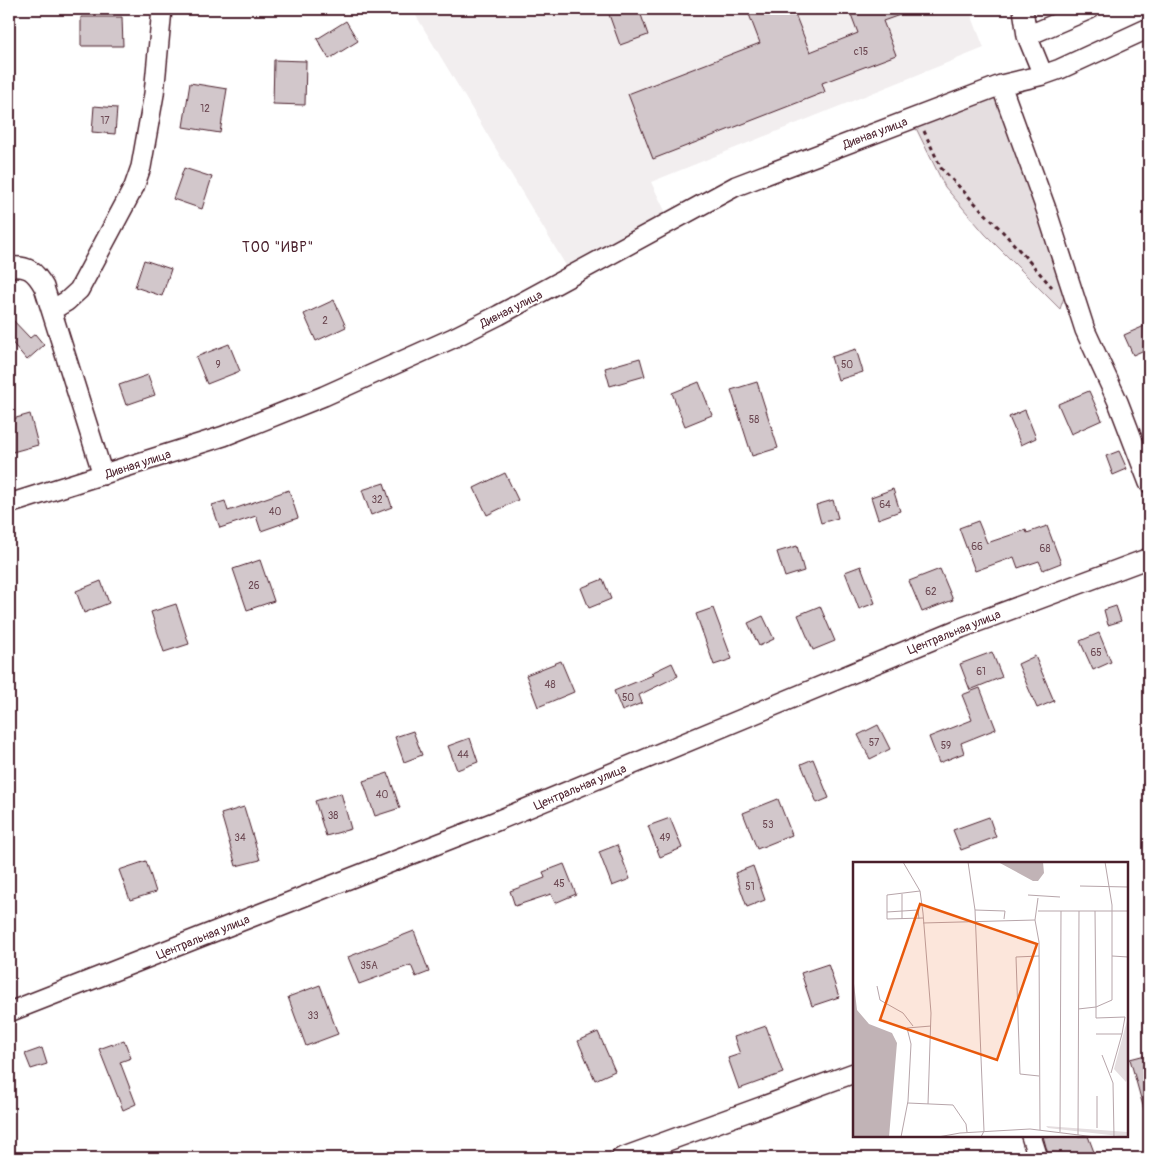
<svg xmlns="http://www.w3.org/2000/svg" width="1158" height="1167" viewBox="0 0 1158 1167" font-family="Pangolin,sans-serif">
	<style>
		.built { fill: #f2eeef }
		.green { fill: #e5dee0; stroke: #987e86 }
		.building { fill: #d2c7cb; stroke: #4a1f2b }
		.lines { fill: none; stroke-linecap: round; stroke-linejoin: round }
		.minor-casing { stroke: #4a1f2b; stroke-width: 22 }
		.path { stroke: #4a1f2b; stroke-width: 3; stroke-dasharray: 4 4; stroke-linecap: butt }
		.minor { stroke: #fff; stroke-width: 19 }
		.labels { text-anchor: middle; stroke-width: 4; stroke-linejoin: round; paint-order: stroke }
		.number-label { font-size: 10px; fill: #6c4953 }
		.street-label { font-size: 12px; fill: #4a1f2b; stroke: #fff }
		.neighbourhood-label { font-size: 14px; letter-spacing: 1px; fill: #4a1f2b; stroke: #fff }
		.inset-road { fill: none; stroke: #b7a5aa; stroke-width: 1 }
		.view { fill: #e8590c; fill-opacity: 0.15; stroke: #e8590c; stroke-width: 2.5 }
		.inset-edge { fill: none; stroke: #4a1f2b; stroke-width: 2.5 }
	</style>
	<rect width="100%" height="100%" fill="#fff"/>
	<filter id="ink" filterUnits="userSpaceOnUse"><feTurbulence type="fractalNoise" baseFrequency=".02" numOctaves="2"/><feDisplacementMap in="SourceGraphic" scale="10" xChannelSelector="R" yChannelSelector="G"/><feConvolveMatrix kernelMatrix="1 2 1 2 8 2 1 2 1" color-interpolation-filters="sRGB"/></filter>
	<g filter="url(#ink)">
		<path class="built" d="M412 9H969L984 48 651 182 668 217 568 269Z"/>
		<path class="green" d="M998 92 1068 286 1060 309 985 234 945 187 913 122Z"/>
		<path class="building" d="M607 9H639L648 35 620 45Z
			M747 9H793L810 52 858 33 849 9H910L911 11 883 21 896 55 822 83 825 92 653 159 628 94 760 43Z
			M81 17H122L123 46H81Z
			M346 21 358 41 329 59 317 39Z
			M274 60 306 61 305 105 273 104Z
			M190 83 227 89 220 133 183 127Z
			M94 106 117 108 115 134 92 132Z
			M184 168 212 177 202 209 173 199Z
			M144 260 171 269 162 296 135 287Z
			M334 300 346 327 316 341 304 314Z
			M9 316 30 338 35 334 44 345 27 360 9 339Z
			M1149 324V348L1133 355 1124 335Z
			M229 344 240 371 207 384 196 357Z
			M856 349 863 372 838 380 831 357Z
			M640 358 645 376 610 386 605 368Z
			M148 375 155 395 126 405 119 385Z
			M699 382 712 415 685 426 672 393Z
			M757 382 778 448 752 456 731 390Z
			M1089 391 1102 420 1071 434 1058 404Z
			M1025 410 1036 438 1021 445 1009 417Z
			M30 414 38 445 9 453V420Z
			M1119 451 1127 469 1113 475 1106 456Z
			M505 473 518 500 487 515 474 488Z
			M384 483 392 507 371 515 362 490Z
			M893 489 900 511 878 519 871 497Z
			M289 490 298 518 261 531 256 516 220 528 212 505 225 501 228 511Z
			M833 500 838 518 821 523 816 505Z
			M978 521 987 543 1026 530 1027 533 1047 526 1061 563 1043 570 1039 561 1018 568 1014 557 975 571 959 528Z
			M797 546 804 571 785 577 777 552Z
			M260 560 274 601 247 610 233 569Z
			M861 566 875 603 859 609 845 572Z
			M940 569 953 600 922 612 909 581Z
			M603 579 611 599 589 608 581 588Z
			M101 581 109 603 84 613 76 591Z
			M176 604 189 644 164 652 151 612Z
			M820 606 835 641 813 650 798 615Z
			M1116 606 1121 621 1108 625 1104 610Z
			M713 608 732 659 714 665 696 614Z
			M763 616 774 639 759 646 748 623Z
			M1099 633 1111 662 1093 670 1080 641Z
			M992 652 1002 677 970 690 960 664Z
			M1035 656 1054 701 1037 708 1018 664Z
			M561 661 574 692 538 707 526 675Z
			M672 663 678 676 639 695 642 703 622 711 614 691 653 675 651 673Z
			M980 688 996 729 961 743 964 753 939 763 929 737 972 720 962 695Z
			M878 725 890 749 870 759 858 735Z
			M413 731 422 755 404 762 395 737Z
			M470 738 478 762 457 770 448 746Z
			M813 759 829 798 817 803 801 764Z
			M388 773 400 808 375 816 363 781Z
			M341 793 351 829 326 836 315 801Z
			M778 799 792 835 757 849 743 813Z
			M244 807 260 860 236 866 221 814Z
			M989 817 996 837 961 850 953 830Z
			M670 818 682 848 660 857 648 826Z
			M617 845 630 879 612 886 599 852Z
			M146 861 156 892 130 900 119 870Z
			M564 864 576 894 555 903 551 894 515 906 510 891 545 878 543 872Z
			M753 866 765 900 747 907 735 873Z
			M414 931 429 972 416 977 411 965 359 984 348 957Z
			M828 964 839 997 812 1006 801 973Z
			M320 985 338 1034 306 1046 288 997Z
			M766 1026 783 1073 739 1089 728 1058 740 1054 734 1037Z
			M598 1032 615 1071 595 1080 578 1041Z
			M124 1040 131 1058 120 1062 136 1104 123 1110 99 1049Z
			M42 1048 47 1064 31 1069 25 1054Z
			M1149 1054V1112L1145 1113 1130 1059Z
			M1043 1136H1088L1094 1152 1076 1158H1049Z"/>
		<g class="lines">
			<defs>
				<path id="minor" d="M1023 9 1027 36 1043 75
					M1027 36 1090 9
					M1001 85 1046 209 1085 330 1118 402 1149 483
					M9 267C28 265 35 271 44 287L103 475
					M52 310 67 301 79 290 134 187 141 167 154 94 162 9
					M9 504 224 436 324 396 451 339 499 315 736 186 1001 85 1043 75 1060 69 1149 28
					M9 1012 494 822 961 628 1149 558
					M1031 1136 1038 1158
					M621 1158 854 1073"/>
			</defs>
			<use href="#minor" class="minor-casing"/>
			<path class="path" d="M924 131 941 168 1003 232 1052 287"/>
			<use href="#minor" class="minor"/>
		</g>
	</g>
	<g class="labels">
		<g class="number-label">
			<text x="861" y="55">с15</text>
			<text x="205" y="112">12</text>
			<text x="105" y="124">17</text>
			<text x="325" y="324">2</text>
			<text x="218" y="368">9</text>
			<text x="847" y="368">50</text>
			<text x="754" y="423">58</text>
			<text x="377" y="503">32</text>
			<text x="885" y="508">64</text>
			<text x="275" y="515">40</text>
			<text x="977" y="550">66</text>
			<text x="1045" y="552">68</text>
			<text x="254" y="589">26</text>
			<text x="931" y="595">62</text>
			<text x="1096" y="656">65</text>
			<text x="981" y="675">61</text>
			<text x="550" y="688">48</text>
			<text x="628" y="701">50</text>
			<text x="874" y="746">57</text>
			<text x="946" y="749">59</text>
			<text x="463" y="758">44</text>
			<text x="382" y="798">40</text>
			<text x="333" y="819">38</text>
			<text x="768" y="828">53</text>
			<text x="240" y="841">34</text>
			<text x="665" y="841">49</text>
			<text x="559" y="887">45</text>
			<text x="750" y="890">51</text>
			<text x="369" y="969">35А</text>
			<text x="313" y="1019">33</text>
		</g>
		<g class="street-label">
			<text transform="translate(875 133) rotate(-21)" y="4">Дивная улица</text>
			<text transform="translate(511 309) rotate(-27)" y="4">Дивная улица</text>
			<text transform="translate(138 464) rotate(-18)" y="4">Дивная улица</text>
			<text transform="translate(954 632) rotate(-22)" y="4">Центральная улица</text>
			<text transform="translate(580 787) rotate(-23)" y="4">Центральная улица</text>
			<text transform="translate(203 937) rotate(-22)" y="4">Центральная улица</text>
		</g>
		<g class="neighbourhood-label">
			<text x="278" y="252">ТОО "ИВР"</text>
		</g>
	</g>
	<g transform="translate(853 862)">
		<rect width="275" height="275" fill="#fff"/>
		<path d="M275 155V215L273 220 261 207ZM193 264 275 270V275L195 266Z" fill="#e5dee0"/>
		<path d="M145 0H190L191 11 185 19H180ZM0 113 4 148 16 162 39 171 44 181 36 275H0Z" fill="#c1b3b6"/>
		<path class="inset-road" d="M50 0 67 29 70 51 78 151 75 242M115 0 122 48 131 269 128 275M192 0H237M227 24 275 25M67 29 34 33V57L70 56M49 32V57M175 33 207 35M185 36 182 58 186 80 187 268M122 48 152 49 151 57M185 49H275M34 50 65 48 66 57M70 61 182 58M259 94 275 95M24 124 27 138 50 151 60 164M225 147 243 145 242 49M243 172H269L272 155 243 156V145L259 138V43L252 0M249 193 260 221 261 275M258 211 269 172M186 214 167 212 163 95 186 94M55 241 100 243 113 262 114 270M244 266V234M207 270 208 49M225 273 226 49M48 275 55 239 58 182 54 166 78 164M85 275 107 271 177 267 242 275"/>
		<path class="view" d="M67 42 184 82 144 198 27 158Z"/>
		<rect width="275" height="275" class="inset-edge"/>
	</g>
	<rect width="1158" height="1167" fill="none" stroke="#fff" stroke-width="30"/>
	<rect x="15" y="15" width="1128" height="1137" fill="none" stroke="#4a1f2b" stroke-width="2" filter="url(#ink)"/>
</svg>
